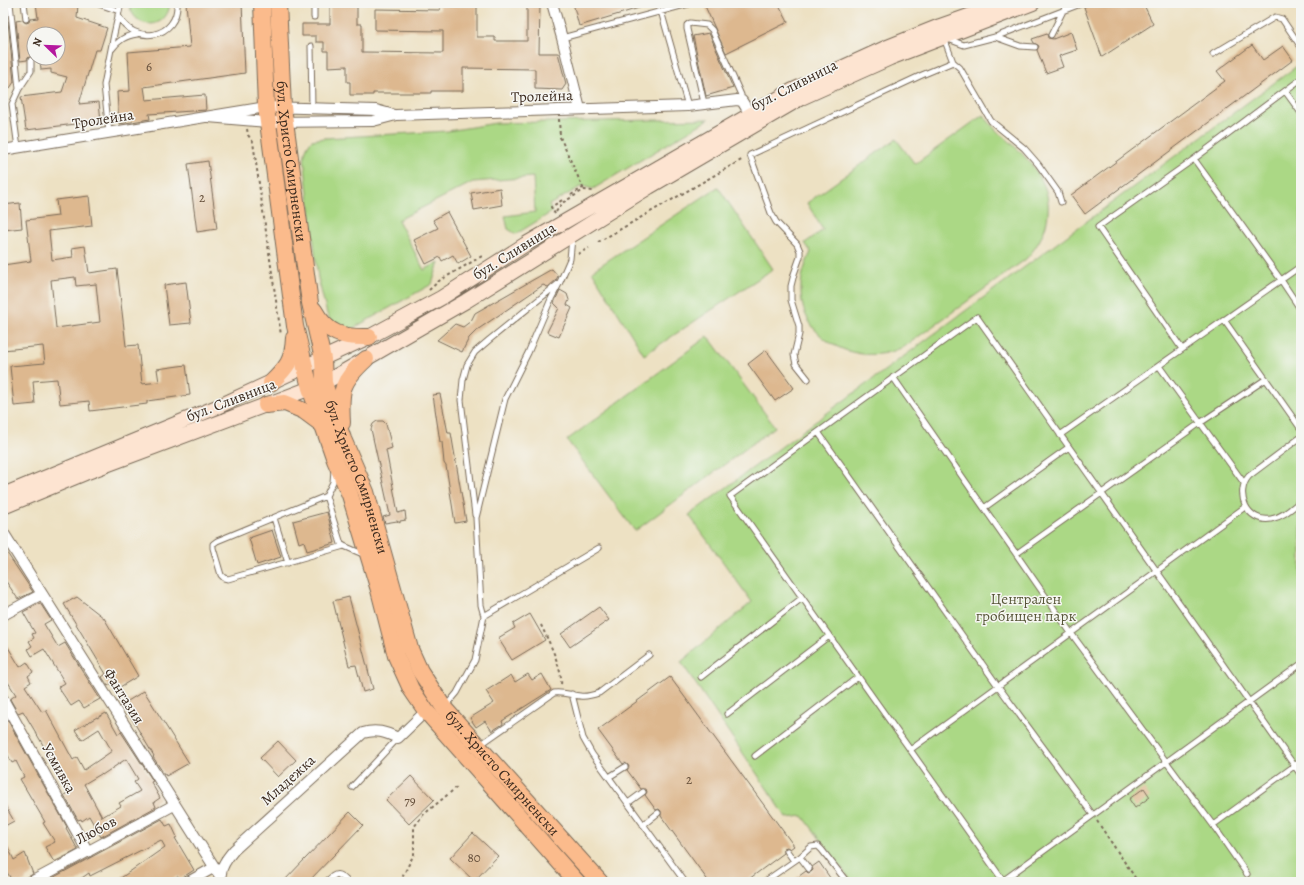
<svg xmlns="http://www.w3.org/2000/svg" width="1304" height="885" viewBox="0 0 1304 885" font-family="Alegreya,serif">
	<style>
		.green { fill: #abd885; stroke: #738152 }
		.building { fill: #ddb88f; fill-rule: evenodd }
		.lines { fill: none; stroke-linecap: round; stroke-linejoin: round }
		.lane-casing { stroke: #796a58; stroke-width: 7 }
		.street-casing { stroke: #796a58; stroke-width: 12 }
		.secondary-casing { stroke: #796a58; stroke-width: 16 }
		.primary-casing { stroke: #796a58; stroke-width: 18 }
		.path { stroke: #796a58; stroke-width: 2; stroke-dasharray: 3 3; stroke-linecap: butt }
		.lane { stroke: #fff; stroke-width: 5 }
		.street { stroke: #fff; stroke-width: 10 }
		.secondary { stroke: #fde4d1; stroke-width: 14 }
		.primary { stroke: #fbbb8c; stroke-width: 16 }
		.labels { text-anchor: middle; stroke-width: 3; stroke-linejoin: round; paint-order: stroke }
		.number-label { font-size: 13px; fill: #644e3a }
		.street-label { font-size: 15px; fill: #3b2a1e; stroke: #f6f6f2 }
		.park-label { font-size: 15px; fill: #575638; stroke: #f6f6f2 }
	</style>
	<rect width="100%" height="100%" fill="#f6f6f2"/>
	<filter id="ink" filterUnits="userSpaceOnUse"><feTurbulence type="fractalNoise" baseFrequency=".025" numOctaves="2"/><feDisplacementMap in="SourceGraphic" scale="8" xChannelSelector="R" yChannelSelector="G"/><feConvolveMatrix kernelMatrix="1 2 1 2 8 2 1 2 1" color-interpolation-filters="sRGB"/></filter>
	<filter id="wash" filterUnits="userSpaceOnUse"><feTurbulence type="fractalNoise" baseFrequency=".012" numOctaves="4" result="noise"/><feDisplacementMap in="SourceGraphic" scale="16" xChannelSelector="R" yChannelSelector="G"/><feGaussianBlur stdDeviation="0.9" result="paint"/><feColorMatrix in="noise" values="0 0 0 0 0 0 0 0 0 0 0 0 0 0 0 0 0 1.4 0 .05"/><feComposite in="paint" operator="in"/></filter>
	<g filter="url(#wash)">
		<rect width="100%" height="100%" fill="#ede1c3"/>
		<path class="green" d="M129 3H170C168 31 133 31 129 3Z
			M1301 63V882H852L803 816 787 818 681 662 752 602 689 515Z
			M983 115C987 119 991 125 995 129 998 133 1003 135 1007 139 1028 159 1051 181 1048 213 1047 230 1038 246 1026 259L904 347C900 348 895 351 890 352 850 363 802 337 801 293 800 278 805 265 811 252L805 243 823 230 807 203 896 139 915 164Z
			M709 119 593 189 582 186 549 205 552 212 516 234 508 229 505 216 535 212 533 177 473 182 398 220 424 270 439 262 432 284 350 330 332 323 327 314 318 278 305 167C304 156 304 149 312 140L325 138 448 131 496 123Z
			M718 187 773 269 644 355 592 271Z
			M708 336 775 427 635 531 567 440Z"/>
		<g id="blocks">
			<path class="building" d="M36 3H78L77 18 107 28 100 50H95L79 104 99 102 101 121 26 130 21 97 62 92 67 77 51 73V69L41 70 40 58H58V34H34V57L31 56 28 58 27 60 20 61 16 21 22 20 26 23 29 22 30 19 38 18Z
				M186 3H242L245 73 144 87 146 100 205 95 206 110 149 114 150 119 119 124 117 92 130 91 128 52 190 47Z
				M330 3H357V24H362V52L443 53V31L375 30V9L440 10V6H477V37H495V41H527V5H540L539 53H558L566 84 562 90 535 89V69L463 68V91H431V93H373V95H350V82H347V66L328 67V51H324V42H316V36H302V24H330Z
				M573 3H648L649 5 579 26Z
				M711 3H778L788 22 726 53 705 6Z
				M1092 3H1143L1153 24 1102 57 1084 7Z
				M8 21 14 82 10 88 3 89V22Z
				M1071 32 1077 50 1059 56 1063 67 1046 73 1037 50 1039 46 1034 43 1032 39 1047 34 1048 38 1053 39Z
				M709 33 733 88 706 96 693 36Z
				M1252 45 1263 60 1283 46 1293 60 1085 214 1071 195 1225 81 1217 71Z
				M208 161 217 229 197 232 188 164Z
				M500 188 502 205 474 210 471 193Z
				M89 196 92 226 49 231 52 260 73 257 72 248 85 246 89 273 117 269 126 346 138 345 142 384 159 382 157 369 186 365 190 395 147 401V404L90 411 89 401 60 404 57 379 33 381 35 404 14 406 10 366 45 363 43 346 3 350V299H4L3 265 31 261 26 220 58 216 56 200ZM75 277 76 286 96 284 100 322 56 328 51 280Z
				M20 203 22 228 3 230V205Z
				M447 212 471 256 458 264 453 255 442 261 440 257 426 264 414 240 438 228 433 220Z
				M552 269 558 276 556 280 548 287 543 285 477 330 469 338 462 352 437 340 455 324 463 327 471 321 475 313Z
				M186 282 191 323 169 325 164 285Z
				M560 290 567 294 569 300 567 305 572 308 559 337 547 332 559 308 554 303Z
				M766 350 794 388 775 401 748 364Z
				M440 394 448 433H451L466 521 455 523 446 466 444 463 442 442H440L433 395Z
				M377 421H383L386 424 392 448 386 450 398 513 405 511 406 520 400 521V523L397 521 385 523 383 517 390 515 371 429 373 424Z
				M327 512 335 543 307 551 304 541 299 543 293 521Z
				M272 530 281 557 257 565 249 538Z
				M3 547 33 592 18 599 3 577Z
				M77 597 104 618 138 676 115 690 112 683 108 686 102 677 106 674 64 604Z
				M349 597 373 689 363 692 356 665 349 666 333 601Z
				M40 603 51 620 44 624 58 647 65 643 100 699 84 708 79 701 71 706 58 687 65 683 44 649 32 656 28 649 32 646 29 641 34 638 32 634 35 633 23 612Z
				M599 607 609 620 570 647 561 634Z
				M530 614 545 640 512 660 498 638 515 628 513 624Z
				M3 639 20 667 27 662 33 672 28 676 31 682 25 686 42 712 46 710 73 760 77 757 84 770 112 751 99 729 82 740 75 730 97 717V718L106 713 118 734 121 732 153 781 151 782 160 798 154 802 156 807 101 837 89 816 82 821 81 819 78 820 64 795 70 792 39 738 23 711 18 713 10 699 16 695 3 674ZM126 759 138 779 134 782 140 791 119 803 121 806 102 817 84 784 101 774 102 775Z
				M528 674 532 680 542 674 551 690 502 721 503 724 492 731 485 721 476 727 470 718 494 703 486 691 511 675 515 682Z
				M670 677 794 846 790 849 787 847 784 848V853L745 882H709L661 816V811L659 809 656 810 645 795 647 792 646 789H641L627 770 629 767 628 765 625 763 623 764 598 730Z
				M144 691 189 763 166 776 165 774H164L153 757 154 756 123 704Z
				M3 712 67 827 66 828 78 850 54 862 45 847 55 842 43 823 45 822 20 779 24 777 16 761 12 763 3 746Z
				M278 741 296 760 278 777 260 758Z
				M411 776 434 800 409 824 386 800Z
				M1144 788 1150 797 1135 808 1129 799Z
				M3 802 14 821 3 827Z
				M350 812 363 825 308 882H283Z
				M162 819 166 826 171 824 177 837 175 838 194 870 180 879 178 876 167 882H115L165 847 161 840 90 876 89 873 76 882H45Z
				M473 833 498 856 474 881 450 858Z
				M3 837 14 860 25 853 33 874 26 878 25 882H13L3 866Z
				M819 862 833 882H791L806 871 808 873 811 872 813 870 812 867Z"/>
		</g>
	</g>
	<g filter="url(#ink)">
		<use href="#blocks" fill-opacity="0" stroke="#796a58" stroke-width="1"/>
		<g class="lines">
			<defs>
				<path id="lane" d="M10 3 19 89 12 104 18 148
					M24 3 26 19
					M96 3 119 11
					M314 3V17
					M661 11 688 106
					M118 15C134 47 179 38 177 3
					M1051 35 1067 3
					M995 37 1020 46 1035 47
					M562 38 692 3
					M948 39 964 45 995 37 1083 3
					M311 46 312 108
					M112 49C119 40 125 36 137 34
					M1213 54 1275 17 1282 19 1301 47
					M953 62 960 68 991 121 1024 148 1038 164 1058 192 1061 202
					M19 89 31 71V60
					M1285 91 1301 113
					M704 103 687 29V25L690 23 707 25 712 30 741 95V101
					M109 133 104 85 114 34 121 3
					M1194 159 1281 280 1301 310
					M1224 320 1301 429
					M1182 349 1098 227 1194 159 1301 79
					M1159 366 1244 483
					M893 377 1071 633 1213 825 1247 874
					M808 379 796 364 794 355 799 334V326L791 300V286L794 274 800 257V251L797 244 776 222 771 213 750 155 922 75 953 62 944 38
					M818 432 998 686 1093 815
					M1060 435 1301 266
					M1301 437 1249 476C1234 493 1247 523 1271 519 1283 517 1292 508 1301 501
					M334 470 333 482 326 496 217 541 213 544V548L221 575 224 578 228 579 344 546
					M326 496 341 544 344 546 365 555
					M984 508 1069 447
					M475 515 461 400 463 380 467 365 475 352 489 340 558 284
					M274 518 288 563
					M1016 554 1200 423 1266 379
					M484 616 599 548
					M701 677 802 598
					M572 694 583 738 592 754 685 882
					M446 706 457 693 475 660 484 616 481 605 476 518 505 399 528 353 551 299 560 282 570 259 572 238
					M727 714 829 636
					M480 745 554 693C564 692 571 695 580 696 586 697 593 695 599 693L649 655
					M910 750 1245 507
					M755 756 858 677
					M609 777 625 767
					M352 787 398 738
					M628 803 643 792
					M643 825 658 813
					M1213 825 1301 761
					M787 851 794 861
					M800 857 811 847 818 846 822 850 847 882
					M326 882C337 872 337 872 348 882
					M764 882 800 857 809 869
					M1001 882 1301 664
					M1004 882 730 496 977 317 1301 775"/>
				<path id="street" d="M552 3 562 38 580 109
					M208 117 268 122 373 121 396 115 688 106 737 100 742 101 750 114
					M3 150 266 107 376 110 394 115
					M3 532 220 876
					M3 615 42 594
					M3 699 88 852
					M221 878C219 868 228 857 234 850L363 733C376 729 385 732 398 738L426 711
					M31 882 174 805
					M188 882 215 867"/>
				<path id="secondary" d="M3 495 217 407 369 337 441 298 526 244 793 90 885 48 940 26 1005 3
					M3 507 85 473 324 383 466 301 649 187 801 98 890 58 1033 3"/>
				<g id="primary">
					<path d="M262 3 266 107 295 326 310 388 335 460 350 495 379 590 396 656 411 689 426 711 577 882"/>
					<path id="s1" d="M278 3 283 107 310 303 323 359 324 383 343 439 366 492 410 649 420 671 444 708 600 882"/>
					<path d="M314 310C327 334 343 338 369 337"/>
					<path d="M271 383C287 367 293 361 294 338"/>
					<path d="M266 405 285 403 304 411 323 425"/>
					<path d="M342 423C340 389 341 382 366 359"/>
				</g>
			</defs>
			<use href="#lane" class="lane-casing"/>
			<use href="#street" class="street-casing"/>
			<use href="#secondary" class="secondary-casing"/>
			<use href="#primary" class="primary-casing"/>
			<path class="path" d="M559 119 560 137 584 190
				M247 129 248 135 253 142 281 335
				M571 195 583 188
				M556 212 562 203 584 190 593 191
				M555 214 551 207 564 199
				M598 242 743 159
				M578 254 589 248
				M429 290 439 281 484 255
				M541 625C548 640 563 669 561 685
				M1097 821 1138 882
				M400 882 414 854V827L423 815 457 787"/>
			<use href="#lane" class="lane"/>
			<use href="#street" class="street"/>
			<use href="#secondary" class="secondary"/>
			<use href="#primary" class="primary"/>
		</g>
	</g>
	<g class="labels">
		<g class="number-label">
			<text x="149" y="71">6</text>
			<text x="202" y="202">2</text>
			<text x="689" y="784">2</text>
			<text x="410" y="805">79</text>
			<text x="474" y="862">80</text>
		</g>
		<g class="street-label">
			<text transform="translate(794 85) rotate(-27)" y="5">бул. Сливница</text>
			<text transform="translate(542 96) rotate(-2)" y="5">Тролейна</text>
			<text transform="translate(103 119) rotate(-9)" y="5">Тролейна</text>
			<text dy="5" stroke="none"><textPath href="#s1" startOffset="159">бул. Христо Смирненски</textPath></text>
			<text transform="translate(514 251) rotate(-32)" y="5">бул. Сливница</text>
			<text transform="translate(231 400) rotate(-21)" y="5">бул. Сливница</text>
			<text dy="5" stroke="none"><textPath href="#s1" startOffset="483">бул. Христо Смирненски</textPath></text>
			<text transform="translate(124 696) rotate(58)" y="5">Фантазия</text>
			<text transform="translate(59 768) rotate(61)" y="5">Усмивка</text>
			<text dy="5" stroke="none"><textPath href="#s1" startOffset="819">бул. Христо Смирненски</textPath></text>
			<text transform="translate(288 780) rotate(-42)" y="5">Младежка</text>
			<text transform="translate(96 830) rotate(-28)" y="5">Любов</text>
		</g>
		<g class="park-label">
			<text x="1026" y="604">Централен<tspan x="1026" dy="17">гробищен парк</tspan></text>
		</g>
	</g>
	<rect width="1304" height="885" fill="none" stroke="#f6f6f2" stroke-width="16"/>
	<g transform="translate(46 46) rotate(293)"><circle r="19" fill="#f6f6f2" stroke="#aba49d"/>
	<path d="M0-3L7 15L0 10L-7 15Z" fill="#b5179e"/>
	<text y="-6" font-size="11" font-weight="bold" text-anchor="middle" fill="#3b2a1e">N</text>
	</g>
</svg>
